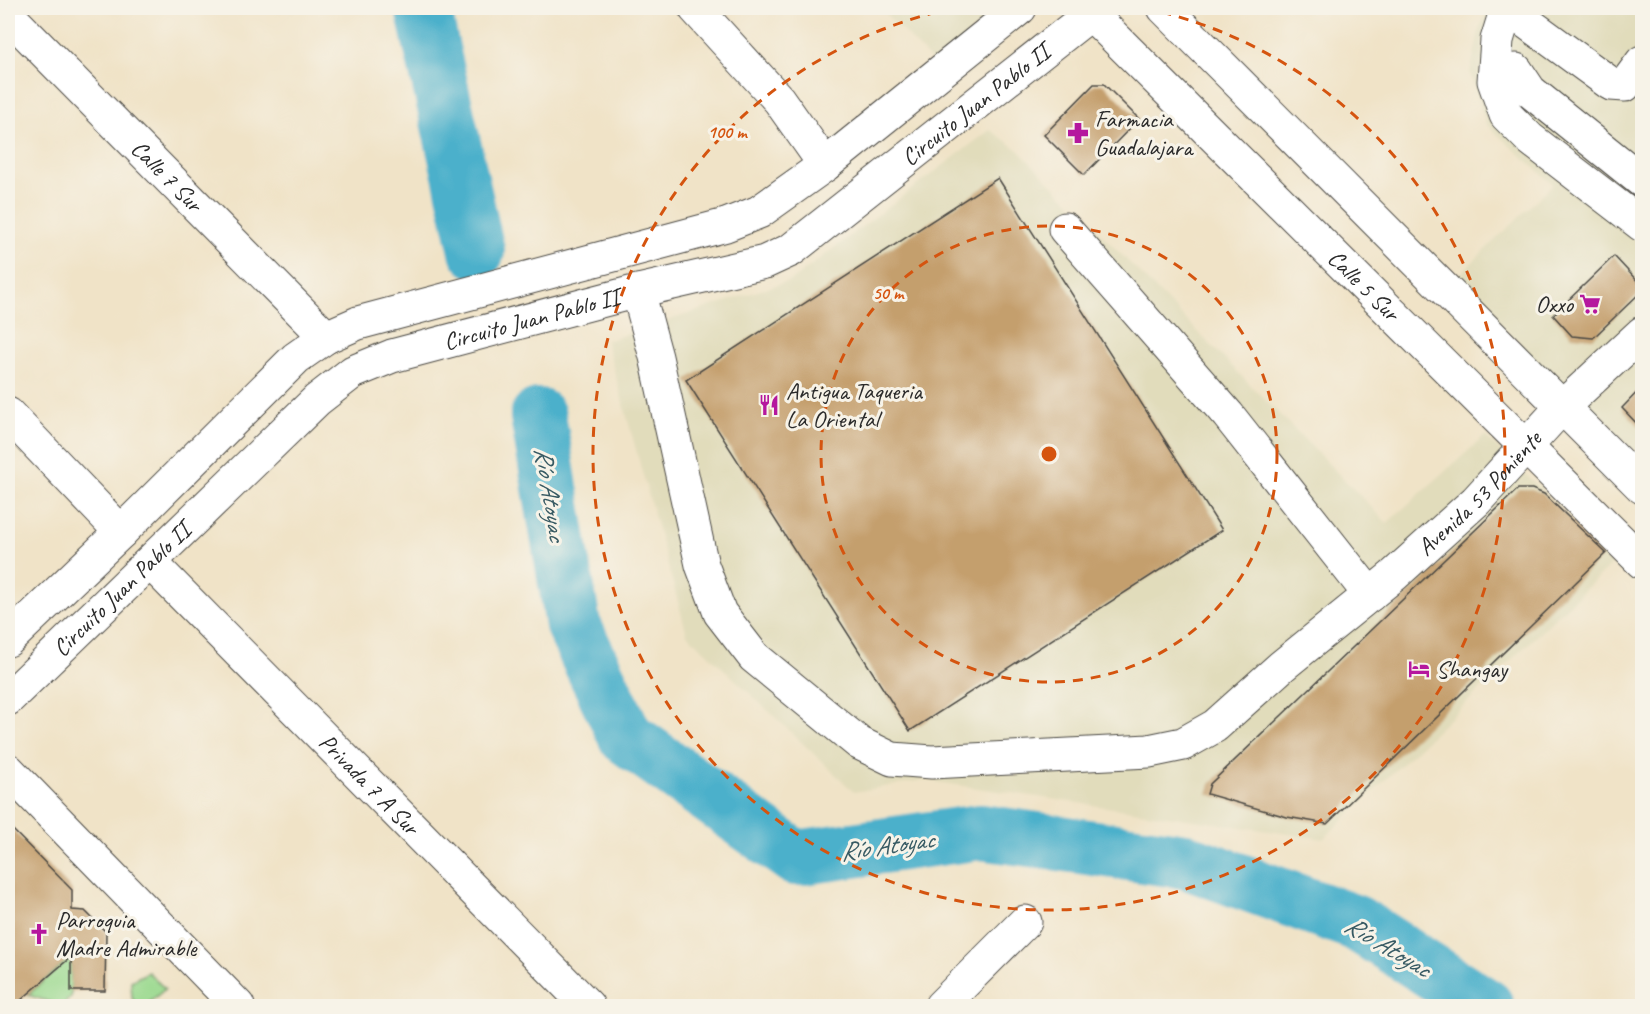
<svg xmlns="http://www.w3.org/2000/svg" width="1650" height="1014" viewBox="0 0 1650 1014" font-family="Caveat,sans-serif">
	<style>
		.built { fill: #e1dcbb }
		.green { fill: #9ad98e; stroke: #62825c; stroke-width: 1.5 }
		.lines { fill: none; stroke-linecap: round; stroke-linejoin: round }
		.river { stroke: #4cb0cb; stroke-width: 56 }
		.building { fill: #c49f6d }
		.minor-casing { stroke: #494742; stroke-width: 35 }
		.major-casing { stroke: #494742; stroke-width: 35 }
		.minor { stroke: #fff; stroke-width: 33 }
		.major { stroke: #fff; stroke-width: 33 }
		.ring { fill: none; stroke: #d5540f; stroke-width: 3; stroke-dasharray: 10 8 }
		.labels { text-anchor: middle; stroke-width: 6; stroke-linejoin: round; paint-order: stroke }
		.street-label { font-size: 24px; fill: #2b2b2b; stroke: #f7f3e8 }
		.poi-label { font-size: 24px; fill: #2b2b2b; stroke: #f7f3e8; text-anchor: start }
		.water-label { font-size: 26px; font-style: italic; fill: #375a63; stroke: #f7f3e8 }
		.centre { fill: #d5540f; stroke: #f7f3e8; stroke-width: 3 }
		.ring-label { font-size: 18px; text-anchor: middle; font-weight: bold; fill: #d5540f; stroke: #f7f3e8; stroke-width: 6; stroke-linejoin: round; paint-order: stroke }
	</style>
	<rect width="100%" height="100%" fill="#f7f3e8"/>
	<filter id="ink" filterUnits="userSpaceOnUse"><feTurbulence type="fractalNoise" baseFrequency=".0167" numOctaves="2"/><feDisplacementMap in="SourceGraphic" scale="12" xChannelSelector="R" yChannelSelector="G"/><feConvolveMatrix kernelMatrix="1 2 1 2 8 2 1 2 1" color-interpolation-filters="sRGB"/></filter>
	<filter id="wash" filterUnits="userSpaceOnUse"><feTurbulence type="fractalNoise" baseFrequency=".008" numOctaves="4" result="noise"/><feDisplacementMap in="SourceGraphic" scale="24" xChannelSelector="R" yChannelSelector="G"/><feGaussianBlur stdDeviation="1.35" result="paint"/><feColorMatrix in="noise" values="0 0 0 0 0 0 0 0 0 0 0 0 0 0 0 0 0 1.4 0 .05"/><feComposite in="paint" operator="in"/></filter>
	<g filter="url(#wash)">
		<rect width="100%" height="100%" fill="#f0e3c7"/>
		<path class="built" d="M880 8H998L935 64Z
			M1490 8H1642V470L1456 278 1553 184 1486 124 1470 73 1480 27Z
			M990 130 1016 148 1387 523 1485 436 1616 560 1323 839 923 780 854 792 687 634 606 341 792 280Z"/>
		<path class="green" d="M71 957V997L62 1006 28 995Z
			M148 972 165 989 145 1006H137L132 998 131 981Z"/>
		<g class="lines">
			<path class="river" d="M423 8 477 251
				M538 416 573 625 626 737 796 858 981 832 1185 861 1356 923 1486 1006"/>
		</g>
		<g id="blocks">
			<path class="building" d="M1094 84H1104L1139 119 1084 175 1044 135Z
				M998 178 1222 530 910 731 686 380Z
				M1614 256 1642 286V291L1593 338 1572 336 1553 315Z
				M1642 387V429L1622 408Z
				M1518 489H1532L1544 494 1606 553 1327 824 1287 817 1207 794 1210 784Z
				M8 825 72 890V910L85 911 106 932 105 991H71V957L14 1006H8Z"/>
		</g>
	</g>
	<g filter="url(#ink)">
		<use href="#blocks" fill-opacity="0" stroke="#494742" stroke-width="1.5"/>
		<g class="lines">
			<defs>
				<g id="minor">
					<path d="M695 8 779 100 825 165"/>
					<path d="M1507 8 1497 40 1494 81 1506 115 1529 138 1642 225"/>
					<path d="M1507 8 1611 84 1625 85 1642 62"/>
					<path id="s1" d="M8 15 326 337"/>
					<path d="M1516 70 1530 91 1642 181"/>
					<path d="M1065 229 1228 415 1370 595"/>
					<path id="s2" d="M638 291 656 357 702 565 720 613 754 657 859 743 892 759 932 762 1149 751 1183 744 1215 726 1282 666 1393 576 1476 501 1562 407 1642 333"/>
					<path d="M8 414 121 532"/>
					<path id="s3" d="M150 562 588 1006"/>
					<path d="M8 770 238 1006"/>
					<path d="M941 1006 1025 922"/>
				</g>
				<g id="major">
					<path id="s4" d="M1085 8 1642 562"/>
					<path d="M1164 8 1642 487"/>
					<path d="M8 640 121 532 296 358 326 337 358 323 726 225 759 212 825 165 1020 8"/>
					<path id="s5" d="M8 699 317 400 353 372 392 356 638 291 765 262 791 250 1098 8"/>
				</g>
			</defs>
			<use href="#minor" class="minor-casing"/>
			<use href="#major" class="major-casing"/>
			<use href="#minor" class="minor"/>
			<use href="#major" class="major"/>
		</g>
	</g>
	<g class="ring">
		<circle cx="1049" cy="454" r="228"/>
		<path d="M1144 8A456 456 0 1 1 954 8"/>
	</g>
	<defs>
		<symbol id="pharmacy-bare" viewBox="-9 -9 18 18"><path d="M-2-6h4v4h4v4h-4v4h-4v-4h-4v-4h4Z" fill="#b5179e" stroke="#f7f3e8" stroke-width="2.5" paint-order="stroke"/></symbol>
		<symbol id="supermarket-bare" viewBox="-9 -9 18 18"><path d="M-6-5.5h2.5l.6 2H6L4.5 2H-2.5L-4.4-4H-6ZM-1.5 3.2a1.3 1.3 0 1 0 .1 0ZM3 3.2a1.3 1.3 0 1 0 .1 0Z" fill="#b5179e" stroke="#f7f3e8" stroke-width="2.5" paint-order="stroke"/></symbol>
		<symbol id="restaurant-bare" viewBox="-9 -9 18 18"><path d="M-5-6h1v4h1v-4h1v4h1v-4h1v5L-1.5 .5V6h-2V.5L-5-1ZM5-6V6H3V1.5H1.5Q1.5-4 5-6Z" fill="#b5179e" stroke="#f7f3e8" stroke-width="2.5" paint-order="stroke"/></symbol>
		<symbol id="hotel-bare" viewBox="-9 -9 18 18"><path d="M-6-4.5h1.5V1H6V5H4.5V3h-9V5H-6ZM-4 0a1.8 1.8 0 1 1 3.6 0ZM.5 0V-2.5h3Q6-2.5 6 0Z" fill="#b5179e" stroke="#f7f3e8" stroke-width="2.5" paint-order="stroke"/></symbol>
		<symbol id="church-bare" viewBox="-9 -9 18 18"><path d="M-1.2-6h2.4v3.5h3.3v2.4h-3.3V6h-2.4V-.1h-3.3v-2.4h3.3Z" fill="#b5179e" stroke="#f7f3e8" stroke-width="2.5" paint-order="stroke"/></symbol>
	</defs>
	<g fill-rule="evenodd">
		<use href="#pharmacy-bare" x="1063" y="118" width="30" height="30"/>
		<use href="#supermarket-bare" x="1575" y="289" width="30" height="30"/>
		<use href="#restaurant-bare" x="754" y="390" width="30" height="30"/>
		<use href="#hotel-bare" x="1404" y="654" width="30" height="30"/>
		<use href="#church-bare" x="24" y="919" width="30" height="30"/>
	</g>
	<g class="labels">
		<g class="street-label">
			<text dy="8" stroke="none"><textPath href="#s5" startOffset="1166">Circuito Juan Pablo II</textPath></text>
			<text dy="8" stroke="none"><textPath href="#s1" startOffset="226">Calle 7 Sur</textPath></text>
			<text dy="8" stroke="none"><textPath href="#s4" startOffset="393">Calle 5 Sur</textPath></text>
			<text dy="8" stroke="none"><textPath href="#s5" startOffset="662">Circuito Juan Pablo II</textPath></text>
			<text dy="8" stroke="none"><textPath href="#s2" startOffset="1242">Avenida 53 Poniente</textPath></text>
			<text dy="8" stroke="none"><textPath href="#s5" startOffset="158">Circuito Juan Pablo II</textPath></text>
			<text dy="8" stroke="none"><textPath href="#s3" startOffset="312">Privada 7 A Sur</textPath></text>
		</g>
		<g class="poi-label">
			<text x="1095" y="127">Farmacia<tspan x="1095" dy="28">Guadalajara</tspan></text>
			<text x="1573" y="312" text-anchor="end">Oxxo</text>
			<text x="786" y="399">Antigua Taqueria<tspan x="786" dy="28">La Oriental</tspan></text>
			<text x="1436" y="677">Shangay</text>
			<text x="56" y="928">Parroquia<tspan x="56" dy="28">Madre Admirable</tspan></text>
		</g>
		<g class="water-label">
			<text transform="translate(551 494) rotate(81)" y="9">Río Atoyac</text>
			<text transform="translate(887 845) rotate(-8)" y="9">Río Atoyac</text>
			<text transform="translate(1388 946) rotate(31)" y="9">Río Atoyac</text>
		</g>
	</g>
	<circle cx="1049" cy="454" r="9" class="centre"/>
	<g class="ring-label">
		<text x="727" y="138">100 m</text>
		<text x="888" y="299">50 m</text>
	</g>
	<rect width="1650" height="1014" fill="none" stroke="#f7f3e8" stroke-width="30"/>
</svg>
